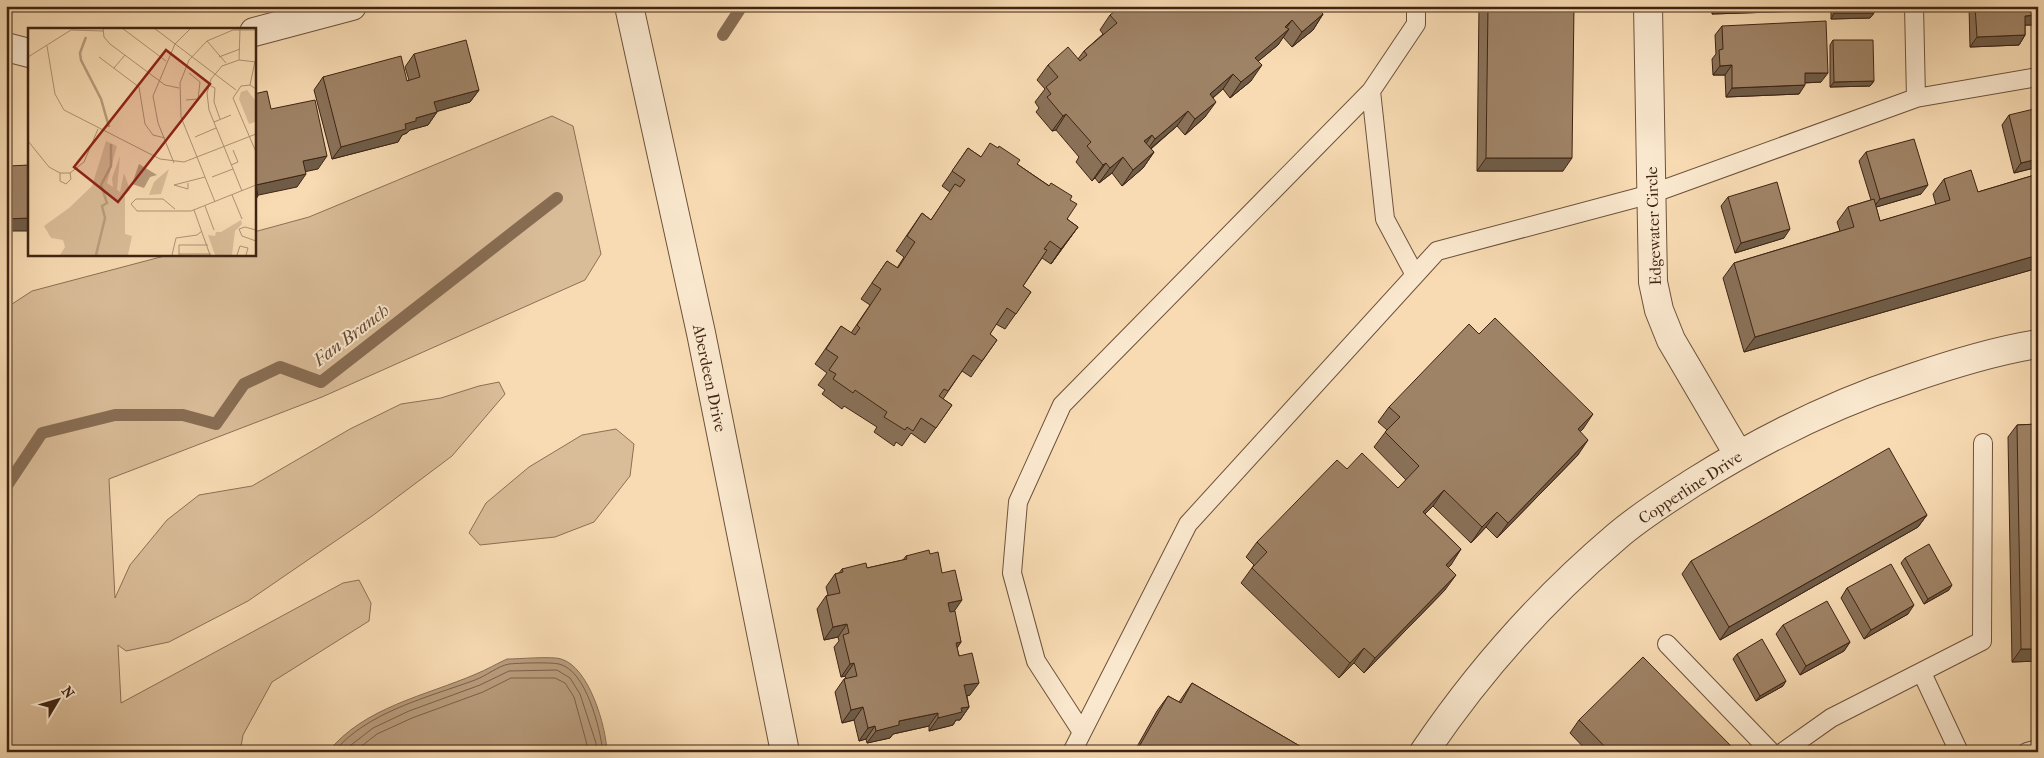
<svg xmlns="http://www.w3.org/2000/svg" width="2044" height="758" viewBox="0 0 2044 758" font-family="'IM FELL French Canon',serif">
	<style>
		.green { fill: #d9bc98; stroke: #8c7056 }
		.water { fill: #b99d7d; stroke: #886d53 }
		.lines { fill: none; stroke-linecap: round; stroke-linejoin: round }
		.shore { stroke: #7c6048; stroke-width: 1 }
		.stream { stroke: #886d53; stroke-width: 12 }
		.lane-casing { stroke: #6d523b; stroke-width: 20 }
		.street-casing { stroke: #6d523b; stroke-width: 30 }
		.lane { stroke: #fae8ce; stroke-width: 18 }
		.street { stroke: #fae8ce; stroke-width: 28 }
		.wall { fill: #897158; stroke: #3f2413 }
		.shaded-wall { fill: #6f5c47; stroke: #3f2413 }
		.building { fill: #9f8366; stroke: #3f2413 }
		.labels { text-anchor: middle; stroke-width: 4; stroke-linejoin: round; paint-order: stroke }
		.street-label { font-size: 16px; fill: #3f2413; stroke: #fae8ce }
		.water-label { font-size: 18px; font-style: italic; fill: #644833; stroke: #fae8ce }
		.inset-river { fill: none; stroke: #b99d7d; stroke-width: 2.5 }
		.inset-road { fill: none; stroke: #ae9273; stroke-width: 1 }
		.view { fill: #8f2418; fill-opacity: 0.15; stroke: #8f2418; stroke-width: 2.5 }
		.inset-edge { fill: none; stroke: #3f2413; stroke-width: 2.5 }
	</style>
	<rect width="100%" height="100%" fill="#f8dbb3"/>
	<filter id="stains"><feTurbulence type="fractalNoise" baseFrequency=".004" numOctaves="4"/><feColorMatrix values="0 0 0 0 .2 0 0 0 0 .09 0 0 0 0 .02 0 0 0 .5 -.17"/></filter>
	<radialGradient id="worn" r=".72"><stop offset=".6" stop-color="#630" stop-opacity="0"/><stop offset="1" stop-color="#630" stop-opacity=".3"/></radialGradient>
	<path class="green" d="M552 116 573 126 601 254 585 280 322 397 109 479 115 598 130 565 167 520 199 495 252 486 350 429 401 404 441 398 479 386 499 382 505 394 452 456 372 516 248 601 169 642 126 651 118 645 121 703 343 583 359 580 371 603 369 621 272 682 243 735 240 752H6V308L32 291 172 254H254V232L309 217Z
		M616 429 634 444 630 476 594 522 555 537 480 545 469 533 486 503 529 467 582 435Z"/>
	<path class="water" d="M507 659C519 659 552 656 561 659 589 667 606 726 607 752H328C364 707 425 696 476 674 486 670 496 664 507 659Z"/>
	<g class="lines">
		<path class="shore" d="M334 752C366 712 429 697 475 680 486 676 498 666 509 664 519 663 550 662 559 664 586 670 600 728 603 752
			M342 752 373 728 409 711 480 685 509 671 557 670 570 678 580 694 596 743V752
			M354 752 377 734 412 718 483 692 511 678H555L565 683 574 697 589 752"/>
		<path class="stream" d="M723 35 742 6
			M6 487 42 433 115 415H183L216 424 244 384 280 367 321 382 557 198"/>
		<defs>
			<path id="lane" d="M1914 6 1916 98
				M1371 91 1385 219 1415 275
				M1667 644 1771 752
				M1922 673 1959 752
				M1082 732 1036 661 1012 573 1018 502 1062 405 1371 91 1416 24V6
				M1072 752 1188 524 1437 251 1651 194 1916 98 2038 77
				M1783 752 1831 718 1982 641 1983 443
				M2027 752 2038 749"/>
			<path id="street" d="M629 6 701 333 785 752
				M1648 6 1653 282 1659 310 1671 340 1738 454
				M254 32 352 6
				M6 47 29 53
				M1424 752C1478 672 1543 599 1616 537 1640 516 1668 499 1694 482 1761 440 1831 405 1906 380 1949 365 1993 351 2038 344"/>
		</defs>
		<use href="#lane" class="lane-casing"/>
		<use href="#street" class="street-casing"/>
		<use href="#lane" class="lane"/>
		<use href="#street" class="street"/>
	</g>
	<path class="wall" d="M1479 6H1574L1563 171H1477Z
		M1712 6H1806L1803 11 1712 14Z
		M1831 6H1874V13L1870 18 1831 19Z
		M1969 6H2038V25H2025V35L2019 45 1970 47Z
		M1139 7 1323 14 1313 30 1292 47 1283 37 1278 45 1258 61 1251 81 1230 98 1223 89 1213 98 1205 117 1185 135 1177 126 1151 149 1154 152 1143 168 1122 186 1112 173 1099 183 1095 178 1092 181 1076 162 1079 157 1056 130 1052 131 1036 112 1039 108 1035 102 1045 89 1037 80 1048 65 1078 59 1084 51 1103 34 1100 30 1110 15Z
		M1722 26 1821 82 1805 83 1799 94 1726 97 1725 75H1713L1712 59 1716 54 1715 35Z
		M1833 40 1874 81 1870 86 1830 87V45Z
		M414 54 479 90 470 102 437 111V112L428 125 410 130 407 133 402 135 398 142 332 159 314 90 323 77 407 81 409 80 405 67Z
		M2009 115 2038 167 2014 173 2002 125Z
		M968 148 981 157 1017 164 1070 200 1067 219 1078 227 1051 264 1042 258 1023 286 1031 292 1005 329 996 324 990 334 997 340 971 377 962 371 943 399 952 405 925 443 911 433 902 446 896 442 894 446 874 432 877 427 844 406 842 409 822 394 825 390 818 385 827 373 815 364 841 326 851 333 870 305 861 299 887 261 897 268 904 257 896 251 922 213 931 220 950 192 942 186Z
		M1866 152 1921 194 1876 207 1880 221 1936 205 1933 194 1944 179 1978 192 2038 174V268L1744 352 1723 278 1734 263 1840 231 1837 222 1848 207 1871 200 1859 161Z
		M1728 197 1784 238 1735 253 1721 206Z
		M1389 407 1583 429 1580 432 1578 455 1497 538 1486 527 1471 543 1433 506 1425 514 1461 549 1448 567 1445 590 1364 673 1354 663 1339 678 1241 583 1254 565 1246 557 1257 542 1347 469 1398 488 1406 480 1374 447 1387 430 1378 422Z
		M2038 424V661L2012 662 2008 437 2017 425Z
		M1927 515 1918 527 1720 640 1682 574 1691 561Z
		M930 554 942 573 954 611 961 642 957 648 970 695 967 696 969 707 960 720H956L953 725 929 731V726L893 734 890 738 867 743 866 739 859 741 854 720 842 723 835 692 844 679H846L845 676 841 677 834 647 839 641 838 637 824 640 817 609 826 596 828 595 826 587 835 574 839 573 842 569 867 568 903 560 906 556Z
		M1905 558 1949 590 1924 604 1901 563Z
		M1847 588 1908 614 1864 639 1841 598Z
		M1783 625 1850 642 1844 651 1800 675 1776 634Z
		M1737 654 1783 686 1756 701 1733 659Z
		M1192 683 1310 752H1134L1157 711 1168 696 1179 702Z
		M1579 720 1737 752H1588L1570 733Z"/>
	<path class="shaded-wall" d="M1717 6H1806L1803 11 1712 14Z
		M1834 13H1874L1870 18 1831 19Z
		M1323 14 1313 30 1292 47 1302 32Z
		M2038 15V25H2018L2025 16Z
		M1292 20 1281 35 1289 29 1278 45 1244 73 1255 58 1285 27Z
		M2025 35 2019 45 1970 47 1977 37Z
		M1262 65 1251 81 1230 98 1241 82Z
		M1732 65 1725 75H1713L1720 66Z
		M1805 73H1828L1821 82 1799 83Z
		M1233 74 1223 89 1199 109 1210 94Z
		M1874 81 1870 86 1830 87 1834 82Z
		M1805 85 1799 94 1726 97 1732 88Z
		M479 90 470 102 425 115 434 102Z
		M1216 102 1205 117 1185 135 1195 119Z
		M1188 111 1177 126 1144 154 1155 139Z
		M437 112 428 125 410 130 407 133 402 135 398 142 332 159 341 147 405 124 416 118Z
		M1066 114 1056 130 1052 131 1063 116Z
		M1152 135 1141 151 1144 141Z
		M1154 152 1143 168 1122 186 1133 170Z
		M327 156 318 169 294 174 303 161Z
		M1123 157 1112 173 1099 183 1110 168Z
		M1486 158H1572L1563 171H1477Z
		M2038 159V167L2014 173 2021 163Z
		M1106 163 1095 178 1092 181 1103 165Z
		M306 174 297 187 254 196 256 185Z
		M1928 185 1921 194 1873 208 1880 199Z
		M258 196 254 202V197Z
		M29 218V231H6V219Z
		M1078 227 1067 242 1051 264 1061 249Z
		M1790 229 1784 238 1735 253 1741 243Z
		M2038 255V268L1744 352 1755 337Z
		M1593 414 1583 429 1567 445 1578 429Z
		M1588 440 1578 455 1497 538 1508 523Z
		M1444 490 1433 506 1412 527 1423 512Z
		M1497 512 1486 527 1471 543 1482 527Z
		M1927 515 1918 527 1720 640 1729 627Z
		M1461 549 1451 565 1435 581 1446 565Z
		M1456 575 1445 590 1364 673 1375 658Z
		M1952 585 1949 590 1924 604 1928 599Z
		M962 600 953 613 939 616 948 603Z
		M1914 605 1908 614 1864 639 1871 630Z
		M847 624 838 637 824 640 833 627Z
		M961 642 952 655 956 643Z
		M1850 642 1844 651 1800 675 1806 666Z
		M1364 648 1354 663 1339 678 1350 663Z
		M2021 649H2038V661L2012 662Z
		M854 663 845 676 841 677 850 664Z
		M1786 681 1783 686 1756 701 1760 696Z
		M979 683 970 695 955 698 964 685Z
		M863 707 854 720 842 723 851 710Z
		M969 707 960 720H956L953 725 929 731 938 718 961 708Z
		M938 713 929 726 893 734 890 738 867 743 876 731 899 721Z
		M875 726 866 739 859 741 868 728Z"/>
	<path class="building" d="M1121 6H1138L1139 7 1140 6H1316L1323 14 1302 32 1292 20 1285 27 1289 29 1255 58 1262 65 1241 82 1233 74 1210 94 1216 102 1195 119 1188 111 1155 139 1152 135 1144 141 1154 152 1133 170 1123 157 1110 168 1106 163 1103 165 1087 146 1091 142 1066 114 1063 116 1047 97 1051 94 1046 87 1058 77 1048 65 1068 47 1080 61 1087 55 1084 51 1117 23 1110 15Z
		M1488 6H1574L1572 158H1486Z
		M1834 6H1874V13H1834Z
		M1975 6H2038V15L2025 16V35L1977 37Z
		M1826 21 1828 73H1805V85L1732 88V65L1720 66 1719 50 1723 49 1722 26Z
		M466 40 479 90 434 102 437 112 416 118V121L405 124 406 129 341 147 323 77 401 56 407 81 420 77 414 54Z
		M1833 40H1873L1874 81 1834 82Z
		M267 91 271 109 315 100 327 156 303 161 306 174 256 185 258 196 254 197V94Z
		M2038 108V159L2021 163 2009 115Z
		M6 109H7L9 166 29 165V218L6 219Z
		M1914 139 1928 185 1880 199 1866 152Z
		M990 143 998 148 999 146 1020 160 1017 164 1049 186 1051 183 1072 196 1070 200 1077 204 1067 219 1078 227 1061 249 1050 241 1044 249 1047 250 1023 286 1031 292 1016 314 1007 308 990 334 997 340 982 361 973 355 948 391 944 389 939 396 952 405 936 428 921 418 913 431 907 427 905 430 884 417 887 412 855 390 853 393 833 379 836 374 829 370 838 357 826 349 841 326 855 335 860 328 857 325 881 289 872 283 887 261 898 268 915 242 907 236 922 213 931 220 955 184 960 187 965 180 952 171 968 148 981 157Z
		M1971 170 1978 192 2038 174V255L1755 337 1734 263 1854 227 1848 207 1874 199 1880 221 1950 200 1944 179Z
		M1777 182 1790 229 1741 243 1728 197Z
		M1495 318 1593 414 1578 429 1588 440 1508 523 1497 512 1482 527 1444 490 1423 512 1461 549 1446 565 1456 575 1375 658 1364 648 1350 663 1252 568 1267 552 1257 542 1337 460 1347 469 1362 453 1398 488 1419 466 1385 432 1400 417 1389 407 1469 324 1479 334Z
		M2038 424V649H2021L2017 425Z
		M1889 448 1927 515 1729 627 1691 561Z
		M1929 544 1952 585 1928 599 1905 558Z
		M929 550 930 554 938 552 942 573 955 570 962 600 948 603 950 612 955 611 961 642 956 643 959 656 972 653 979 683 964 685 969 707 961 708 962 712 938 718V713L899 721V725L876 731 875 726 868 728 863 707 851 710 844 679 857 676 854 663 850 664 843 635 849 633 847 624 833 627 826 596 840 593 835 574 843 572 842 569 866 563 867 568 907 559 906 556Z
		M1891 564 1914 605 1871 630 1847 588Z
		M1827 601 1850 642 1806 666 1783 625Z
		M1762 639 1786 681 1760 696 1737 654Z
		M1643 657 1737 752H1610L1579 720Z
		M1192 683 1310 752H1136L1168 696 1181 703Z"/>
	<g class="labels">
		<g class="street-label">
			<text transform="translate(1653 226) rotate(-92)" y="6">Edgewater Circle</text>
			<text transform="translate(710 378) rotate(78)" y="6">Aberdeen Drive</text>
			<text transform="translate(1690 487) rotate(-33)" y="6">Copperline Drive</text>
		</g>
		<g class="water-label">
			<text transform="translate(351 335) rotate(-37)" y="6">Fan Branch</text>
		</g>
	</g>
	<g transform="translate(28 28)">
		<rect width="228" height="228" fill="#f8dbb3"/>
		<path d="M219 62 227 72V94L221 96 211 71 213 64ZM78 113 89 118 79 155 85 159 84 150 92 128 89 162 92 164 96 145 102 162 97 167V206L104 208 100 227H32L37 219 35 212 23 210 16 198 41 180 64 158ZM141 141 133 166 121 167 126 154ZM213 192 214 196 207 203 204 227H187L180 207 187 208 188 204H193Z" fill="#d9bc98"/>
		<path d="M111 136 129 147 122 149 116 160 104 156Z" fill="#b99d7d"/>
		<path class="inset-river" d="M58 9 52 25 53 32 73 71 81 99M68 227 77 190 74 178 79 175 73 157 83 138V116"/>
		<path class="inset-road" d="M75 0 76 9 82 16 137 57 151 60M94 0 138 33M126 0 208 62M179 13 198 35M19 18 27 66 36 82 132 131 156 134 228 106M0 29 43 2 75 3M71 29 111 59 117 96 125 107 137 110M191 29 212 21M211 32 212 1M86 40 97 27M181 57 187 60 186 74 192 91M222 57 227 33M228 61 222 57 213 58 205 70 228 124M158 72 170 71 172 54 161 45M186 94 203 87M167 109 188 100M0 113 21 139 32 145H42L56 134 70 101M146 135 130 95 125 68 147 16 163 0M203 137 210 134 205 122M32 145V153L38 156 43 151 42 145M184 149 205 141M160 155V161L146 157 177 149M214 163 181 82 179 65 183 51 194 38 211 32 228 34M204 167 214 191M187 174 153 89 152 55 161 32 179 13 205 2H228M177 178 186 202M147 181 135 171H108L103 176 109 183H163L228 157M166 182 182 227M228 202 217 199 211 201 214 208 228 213M151 226H183M144 227 148 210 169 207 174 203M151 227V217H180M209 227 212 218 220 220 218 227"/>
		<path class="view" d="M138 22 182 56 90 174 46 139Z"/>
		<rect width="228" height="228" class="inset-edge"/>
	</g>
	<rect width="2044" height="758" fill="none" stroke="#f8dbb3" stroke-width="25"/>
	<rect x="8" y="8" width="2029" height="743" fill="none" stroke="#3f2413" stroke-width="2.5"/>
	<rect x="12" y="12" width="2019" height="733" fill="none" stroke="#3f2413"/>
	<g transform="translate(58 700) rotate(52)" stroke="#fae8ce" stroke-width="4" paint-order="stroke">
	<path d="M0-4L9 19L0 12L-9 19Z" fill="#3f2413"/>
	<text y="-8" font-size="14" font-weight="bold" text-anchor="middle" fill="#3f2413">N</text>
	</g>
	<rect width="100%" height="100%" filter="url(#stains)"/>
	<rect width="100%" height="100%" fill="url(#worn)"/>
</svg>
